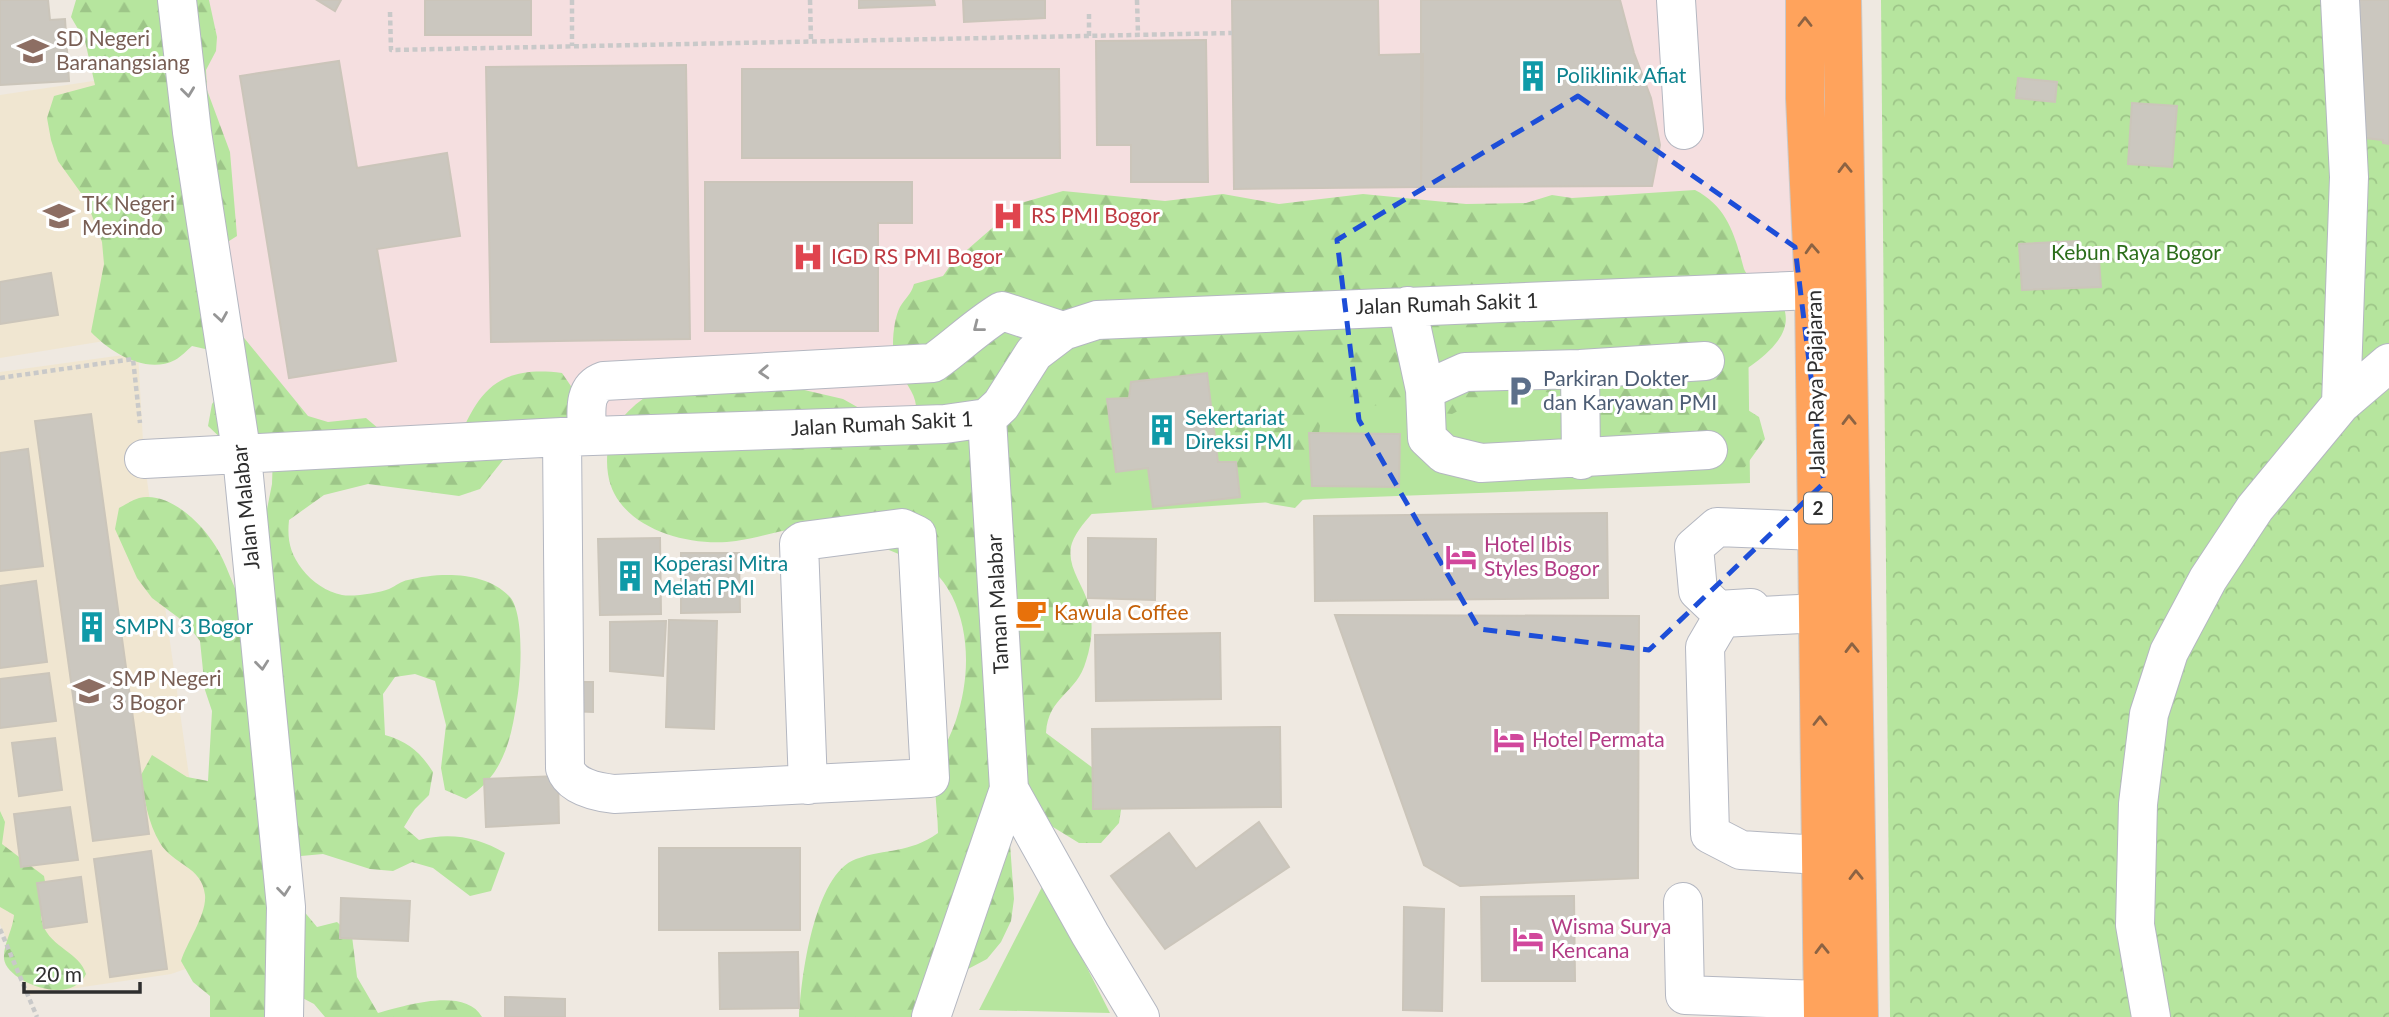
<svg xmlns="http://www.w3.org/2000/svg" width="2389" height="1017" viewBox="0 0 2389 1017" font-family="Lato,sans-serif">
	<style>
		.education { fill: #f0e6d1 }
		.medical { fill: #f5dfe0 }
		.grass { fill: #b6e59e }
		.forest { fill: url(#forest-firs) }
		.park { fill: url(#park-crowns) }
		.building { fill: #cbc7bf; stroke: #cbc5ba; stroke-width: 2 }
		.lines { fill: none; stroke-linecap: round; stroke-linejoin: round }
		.minor-casing { stroke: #b4b7c1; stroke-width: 40 }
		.highway-casing { stroke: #c9c9c9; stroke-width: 40 }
		.path { stroke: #c9c9c9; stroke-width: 4.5; stroke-dasharray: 5 3.5; stroke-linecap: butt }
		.minor { stroke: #fff; stroke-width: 38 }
		.highway { stroke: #ffa35c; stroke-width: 38 }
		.oneway { stroke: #8c6343 }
		.oneway2 { stroke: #969696 }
		.marked { fill: none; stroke: #1d4ed8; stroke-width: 5; stroke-dasharray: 14 9; stroke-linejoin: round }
		.labels { text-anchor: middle; stroke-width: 6; stroke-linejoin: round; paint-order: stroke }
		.shield { fill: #fff; stroke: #6d6d6d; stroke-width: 2 }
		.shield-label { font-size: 19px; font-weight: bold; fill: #2e2e2e }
		.education-label { font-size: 21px; fill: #785e54; stroke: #fff; text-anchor: start }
		.culture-label { font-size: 21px; fill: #0d838f; stroke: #fff; text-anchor: start }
		.health-label { font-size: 21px; fill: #be3a42; stroke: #fff; text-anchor: start }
		.park-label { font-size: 21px; fill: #2c6e1b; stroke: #fff }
		.street-label { font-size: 21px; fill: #2e2e2e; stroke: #fff }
		.service-label { font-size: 21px; fill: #4e5e75; stroke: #fff; text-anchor: start }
		.hotel-label { font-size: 21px; fill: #b23c85; stroke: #fff; text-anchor: start }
		.food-label { font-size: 21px; fill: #c56008; stroke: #fff; text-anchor: start }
	</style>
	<defs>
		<pattern id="forest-firs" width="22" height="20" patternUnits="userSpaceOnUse" patternTransform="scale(1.75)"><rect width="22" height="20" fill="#b6e59e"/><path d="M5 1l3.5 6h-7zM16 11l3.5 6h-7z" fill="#9dc588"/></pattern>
		<pattern id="park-crowns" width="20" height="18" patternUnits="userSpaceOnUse" patternTransform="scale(1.75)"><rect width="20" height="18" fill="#b6e59e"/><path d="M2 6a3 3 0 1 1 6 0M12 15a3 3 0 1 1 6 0" fill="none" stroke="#9dc588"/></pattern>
	</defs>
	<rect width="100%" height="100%" fill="#efe9e1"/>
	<path class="education" d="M100 80 135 336 0 358V95Z
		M138 353 144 459 215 959 171 974 29 995 0 924V372Z"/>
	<path class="medical" d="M177 0H1805L1814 290 1001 405 242 456Z"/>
	<path class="grass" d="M1748 326 1750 483 1316 499 1032 518 1034 384Z
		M1044 883 1110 1013 979 1010Z"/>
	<path class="forest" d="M76 0H209L217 37 216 51 206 70 207 90 230 152 237 236 210 253 231 322 308 416 328 422 366 418 398 445 457 444C478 390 499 365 562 373L575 392 577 413 507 455 480 489 459 496 368 484 324 495 289 520C287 540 290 553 302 569 312 582 327 592 342 595 354 597 378 593 389 589 396 586 401 581 408 580 439 572 485 571 509 596 525 611 521 678 517 700 511 741 503 776 466 799L445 790 441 768 446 725 435 681 415 674 395 677 383 694 385 735C409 742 420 752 433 772L429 795 415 809 404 827 419 840C450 832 478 837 505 853L491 891 470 896 433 868 412 862 393 871 370 869 323 854 301 856 289 867 302 909 317 927 337 922 352 936 357 977 378 1013C403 1006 465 986 482 1017H325L314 1004 291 992 276 1017H210V996L193 982 181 961C187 942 207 914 205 895 202 866 173 865 160 843 148 823 144 798 141 775L152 755 187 777 208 781 212 711 205 690 200 641 187 624 152 598 137 578 115 529 119 508C125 505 132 500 139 498 171 491 205 526 219 552 230 572 234 592 247 610L272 484 273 453 226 443 208 426 212 404 225 387 214 351 192 346C187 350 181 357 175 360 146 375 110 352 91 332L104 264 102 242 86 200 58 161 51 140 47 118 54 96 95 85 85 41 71 17Z
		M1695 190C1728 207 1735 236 1744 269 1748 280 1769 286 1777 296 1807 334 1753 365 1727 381L1722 400 1740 405 1759 417 1765 439 1742 471 1722 460 1622 467C1611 454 1577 404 1566 397 1556 391 1506 388 1490 385L1472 404 1452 414 1335 401C1309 425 1324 447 1317 475 1314 489 1305 498 1295 508L1271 504 1248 496 1229 483 1208 451 1212 407 1198 389 1115 432C1113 452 1118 476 1107 495 1097 510 1078 526 1072 543 1065 565 1083 584 1088 603 1094 622 1092 643 1086 661 1077 694 1048 696 1046 733L1093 768 1122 803 1119 823 1101 843H1079L1040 819 1020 826 1010 844 1014 899 1011 921 1001 942 987 959 968 969 917 1017H799C801 978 814 874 856 859 887 848 908 854 938 833 938 810 932 787 938 765 943 749 951 735 956 720 969 681 971 635 952 596 948 589 943 580 937 575 920 560 847 532 825 528 794 524 766 537 736 541 689 548 616 528 608 474 603 440 618 417 644 398L800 389 843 399 868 413 916 406C915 392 903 380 897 367 890 354 893 320 900 307 905 298 911 295 914 284L943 276 952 263 1021 203 1063 191 1165 201 1223 194 1279 204 1363 194 1466 204 1526 203 1552 195 1572 198Z
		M0 811 5 822 2 844 44 876C48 892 37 910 43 925 51 947 80 953 86 974 71 1007 7 982 4 959 3 944 13 930 14 915L0 907Z"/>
	<path class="park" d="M1881 0H2389V1017H1890Z"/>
	<path class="building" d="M0 0H48L50 20 65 19 69 81 0 85Z
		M317 0H341L335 11Z
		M425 0H531V35H425Z
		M859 0H934L935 5 859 8Z
		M963 0H1045V18L964 22Z
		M1232 0H1378L1379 55 1423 54 1421 187 1234 189Z
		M1421 0H1620L1634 53 1651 98 1660 145 1652 186 1421 187Z
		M2357 0H2389V144L2383 143V140L2355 137Z
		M1206 40 1208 182H1131V145H1097L1096 41Z
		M339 61 357 168 447 153 460 236 377 249 396 361 289 378 240 76Z
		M686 65 690 339 491 342 486 67Z
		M742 69H1059L1060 158H742Z
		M2018 78 2057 82 2055 102 2016 98Z
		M2132 103 2177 106 2172 167 2128 164Z
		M705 182H912V223H878V331H705Z
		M2079 241 2081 261 2099 260 2101 287 2022 290 2019 244Z
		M51 273 58 315 0 324V282Z
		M1207 373 1218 462H1236L1240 497 1153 507 1148 468 1116 472 1107 399 1129 398 1131 382Z
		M91 414 149 834 93 841 35 421Z
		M1309 433 1400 434 1399 487 1312 486Z
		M28 449 43 566 0 571V453Z
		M1607 513 1608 598 1315 601 1314 516Z
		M660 538 661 614 600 615 598 539Z
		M1088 538 1156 539 1155 600 1088 598Z
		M681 553H739L740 612 681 613Z
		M36 581 47 662 0 668V586Z
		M1335 615 1639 616 1638 878 1460 886 1424 865Z
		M669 620 717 621 714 729 666 727Z
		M666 621 663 676 610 671V622Z
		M1220 633 1221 699 1096 701 1095 635Z
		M49 673 56 721 0 728V679Z
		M568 682H593V712L568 711Z
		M1280 727 1281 807 1093 809 1092 729Z
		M55 738 62 790 19 796 12 743Z
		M558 776 559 823 486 827 484 779Z
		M70 807 78 860 21 867 14 814Z
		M1259 822 1289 867 1165 949 1111 876 1169 833 1196 869Z
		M659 848H800V930H659Z
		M151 851 167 969 110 977 94 859Z
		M81 877 87 922 44 928 37 883Z
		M1574 896 1575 981H1482L1481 897Z
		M341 898 410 901 408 941 340 938Z
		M1404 907 1444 909 1442 1011 1403 1010Z
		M798 952 799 1008 720 1009 719 953Z
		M505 997 565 999V1017H505Z"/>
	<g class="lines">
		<defs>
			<path id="minor" d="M177 0 192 132 242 456 286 907 284 1017
				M1676 0 1684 130
				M2340 0 2349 177 2341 404
				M1407 306 1425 390
				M1705 361 1580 369 1465 372 1425 390 1427 438 1444 454 1481 463 1708 450
				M1580 369 1581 460
				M587 436C587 415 581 389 604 381L933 363C957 346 977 326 1002 311L1063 331
				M562 437 565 768C571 787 597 792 614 794L930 778 917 535 902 528 803 541 799 544 808 785
				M144 459 562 437 945 424 987 418 1001 405 1034 353 1063 331 1097 320 1814 290
				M1751 608 1718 610 1698 591 1694 547 1717 527 1818 531
				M1820 613 1722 618 1705 647 1710 834 1741 850 1820 855
				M1009 789 1090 934 1140 1017
				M1683 902 1685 995 1822 1000
				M931 1017 1009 789 987 418
				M2151 1017 2135 925 2138 804 2149 714 2169 652 2208 579 2255 508 2341 404 2389 363"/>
			<path id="highway" d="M1805 0V98L1814 290 1823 1017
				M1842 0 1859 1017"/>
		</defs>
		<use href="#minor" class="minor-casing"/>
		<use href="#highway" class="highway-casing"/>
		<path class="path" d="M572 0V46
			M810 0 811 41
			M1137 0 1138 34
			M390 12 391 50 1232 33
			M1089 36V12
			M0 378 133 359 140 423
			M0 929 37 1017"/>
		<use href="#minor" class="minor"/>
		<use href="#highway" class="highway"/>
	</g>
	<defs><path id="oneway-chevron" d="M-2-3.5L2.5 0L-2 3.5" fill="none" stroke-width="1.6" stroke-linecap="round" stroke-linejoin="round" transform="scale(1.75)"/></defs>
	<g class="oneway">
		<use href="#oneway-chevron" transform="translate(1805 22) rotate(-90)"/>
		<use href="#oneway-chevron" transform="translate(1845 168) rotate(-91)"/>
		<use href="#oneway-chevron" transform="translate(1812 249) rotate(-93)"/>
		<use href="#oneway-chevron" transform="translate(1849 420) rotate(-91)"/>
		<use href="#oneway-chevron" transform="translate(1852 648) rotate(-91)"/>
		<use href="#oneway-chevron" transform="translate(1820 721) rotate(-90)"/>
		<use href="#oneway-chevron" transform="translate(1856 875) rotate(-91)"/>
		<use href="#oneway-chevron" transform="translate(1822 949) rotate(-91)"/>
	</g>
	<g class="oneway2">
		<use href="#oneway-chevron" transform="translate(188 92) rotate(83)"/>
		<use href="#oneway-chevron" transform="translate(221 317) rotate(81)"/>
		<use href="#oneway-chevron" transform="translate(978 327) rotate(142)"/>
		<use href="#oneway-chevron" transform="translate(764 372) rotate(177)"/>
		<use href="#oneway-chevron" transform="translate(262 665) rotate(84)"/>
		<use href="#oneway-chevron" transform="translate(284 891) rotate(84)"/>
	</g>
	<path class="marked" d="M1578 96 1795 247 1824 483 1649 650 1479 629 1359 420 1337 240Z"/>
	<defs>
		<symbol id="school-bare" viewBox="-9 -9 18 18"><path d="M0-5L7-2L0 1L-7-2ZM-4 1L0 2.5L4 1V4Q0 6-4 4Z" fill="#8d6e63" stroke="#fff" stroke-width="2.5" paint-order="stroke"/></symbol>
		<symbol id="building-bare" viewBox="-9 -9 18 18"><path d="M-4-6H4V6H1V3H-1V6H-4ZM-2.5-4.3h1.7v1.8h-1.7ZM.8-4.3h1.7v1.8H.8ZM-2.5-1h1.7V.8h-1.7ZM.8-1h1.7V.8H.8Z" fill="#0f9aa8" stroke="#fff" stroke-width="2.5" paint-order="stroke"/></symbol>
		<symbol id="hospital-bare" viewBox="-9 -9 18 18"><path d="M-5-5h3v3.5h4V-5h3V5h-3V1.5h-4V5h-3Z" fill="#e0444e" stroke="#fff" stroke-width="2.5" paint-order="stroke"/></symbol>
		<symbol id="parking-bare" viewBox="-9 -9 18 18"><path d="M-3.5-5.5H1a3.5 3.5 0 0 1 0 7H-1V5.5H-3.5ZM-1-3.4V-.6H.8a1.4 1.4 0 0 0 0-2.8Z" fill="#5c6f8a" stroke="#fff" stroke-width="2.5" paint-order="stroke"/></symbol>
		<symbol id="hotel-bare" viewBox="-9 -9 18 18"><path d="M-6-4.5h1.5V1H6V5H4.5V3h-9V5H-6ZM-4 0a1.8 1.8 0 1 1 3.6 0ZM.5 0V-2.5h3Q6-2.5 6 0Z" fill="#d1479c" stroke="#fff" stroke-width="2.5" paint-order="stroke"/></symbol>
		<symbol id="cafe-bare" viewBox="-9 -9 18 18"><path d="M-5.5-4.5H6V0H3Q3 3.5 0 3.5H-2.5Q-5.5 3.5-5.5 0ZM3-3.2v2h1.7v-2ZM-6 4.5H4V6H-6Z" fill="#e8710a" stroke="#fff" stroke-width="2.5" paint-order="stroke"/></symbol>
	</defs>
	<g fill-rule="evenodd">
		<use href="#school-bare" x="11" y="29" width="44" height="44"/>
		<use href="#building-bare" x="1511" y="54" width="44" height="44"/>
		<use href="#school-bare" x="37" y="194" width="44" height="44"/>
		<use href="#hospital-bare" x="986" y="194" width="44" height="44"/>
		<use href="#hospital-bare" x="786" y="235" width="44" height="44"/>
		<use href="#parking-bare" x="1498" y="369" width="44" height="44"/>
		<use href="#building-bare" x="1140" y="408" width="44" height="44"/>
		<use href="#hotel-bare" x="1439" y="535" width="44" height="44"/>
		<use href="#building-bare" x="608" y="554" width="44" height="44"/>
		<use href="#cafe-bare" x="1009" y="591" width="44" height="44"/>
		<use href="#building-bare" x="70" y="605" width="44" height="44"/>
		<use href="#school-bare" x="67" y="669" width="44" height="44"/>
		<use href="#hotel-bare" x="1487" y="718" width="44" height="44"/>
		<use href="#hotel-bare" x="1506" y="917" width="44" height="44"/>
	</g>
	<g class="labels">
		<rect class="shield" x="1804" y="492.5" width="28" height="31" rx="5"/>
		<g class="shield-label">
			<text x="1818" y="515">2</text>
		</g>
		<g class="education-label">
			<text x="56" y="46">SD Negeri<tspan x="56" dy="24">Baranangsiang</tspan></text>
			<text x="82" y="211">TK Negeri<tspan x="82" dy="24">Mexindo</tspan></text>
			<text x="112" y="686">SMP Negeri<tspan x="112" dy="24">3 Bogor</tspan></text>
		</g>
		<g class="culture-label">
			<text x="1556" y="83">Poliklinik Afiat</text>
			<text x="1185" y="425">Sekertariat<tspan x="1185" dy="24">Direksi PMI</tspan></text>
			<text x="653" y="571">Koperasi Mitra<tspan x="653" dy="24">Melati PMI</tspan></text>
			<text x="115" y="634">SMPN 3 Bogor</text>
		</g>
		<g class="health-label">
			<text x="1031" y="223">RS PMI Bogor</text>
			<text x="831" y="264">IGD RS PMI Bogor</text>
		</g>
		<g class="park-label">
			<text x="2136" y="260">Kebun Raya Bogor</text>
		</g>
		<g class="street-label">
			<text transform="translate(1447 304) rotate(-2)" y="7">Jalan Rumah Sakit 1</text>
			<text transform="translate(1816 382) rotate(-91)" y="7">Jalan Raya Pajajaran</text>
			<text transform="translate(882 424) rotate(-3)" y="7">Jalan Rumah Sakit 1</text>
			<text transform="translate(246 507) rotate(-96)" y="7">Jalan Malabar</text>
			<text transform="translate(998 604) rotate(-93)" y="7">Taman Malabar</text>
		</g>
		<g class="service-label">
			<text x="1543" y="386">Parkiran Dokter<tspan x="1543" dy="24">dan Karyawan PMI</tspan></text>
		</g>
		<g class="hotel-label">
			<text x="1484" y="552">Hotel Ibis<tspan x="1484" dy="24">Styles Bogor</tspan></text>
			<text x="1532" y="747">Hotel Permata</text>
			<text x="1551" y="934">Wisma Surya<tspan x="1551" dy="24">Kencana</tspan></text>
		</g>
		<g class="food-label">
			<text x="1054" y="620">Kawula Coffee</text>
		</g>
	</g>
	<path d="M24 982v10h116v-10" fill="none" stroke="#2e2e2e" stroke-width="3.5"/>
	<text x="35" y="982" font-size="21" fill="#2e2e2e" stroke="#ffffff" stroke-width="5" paint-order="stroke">20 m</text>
</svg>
